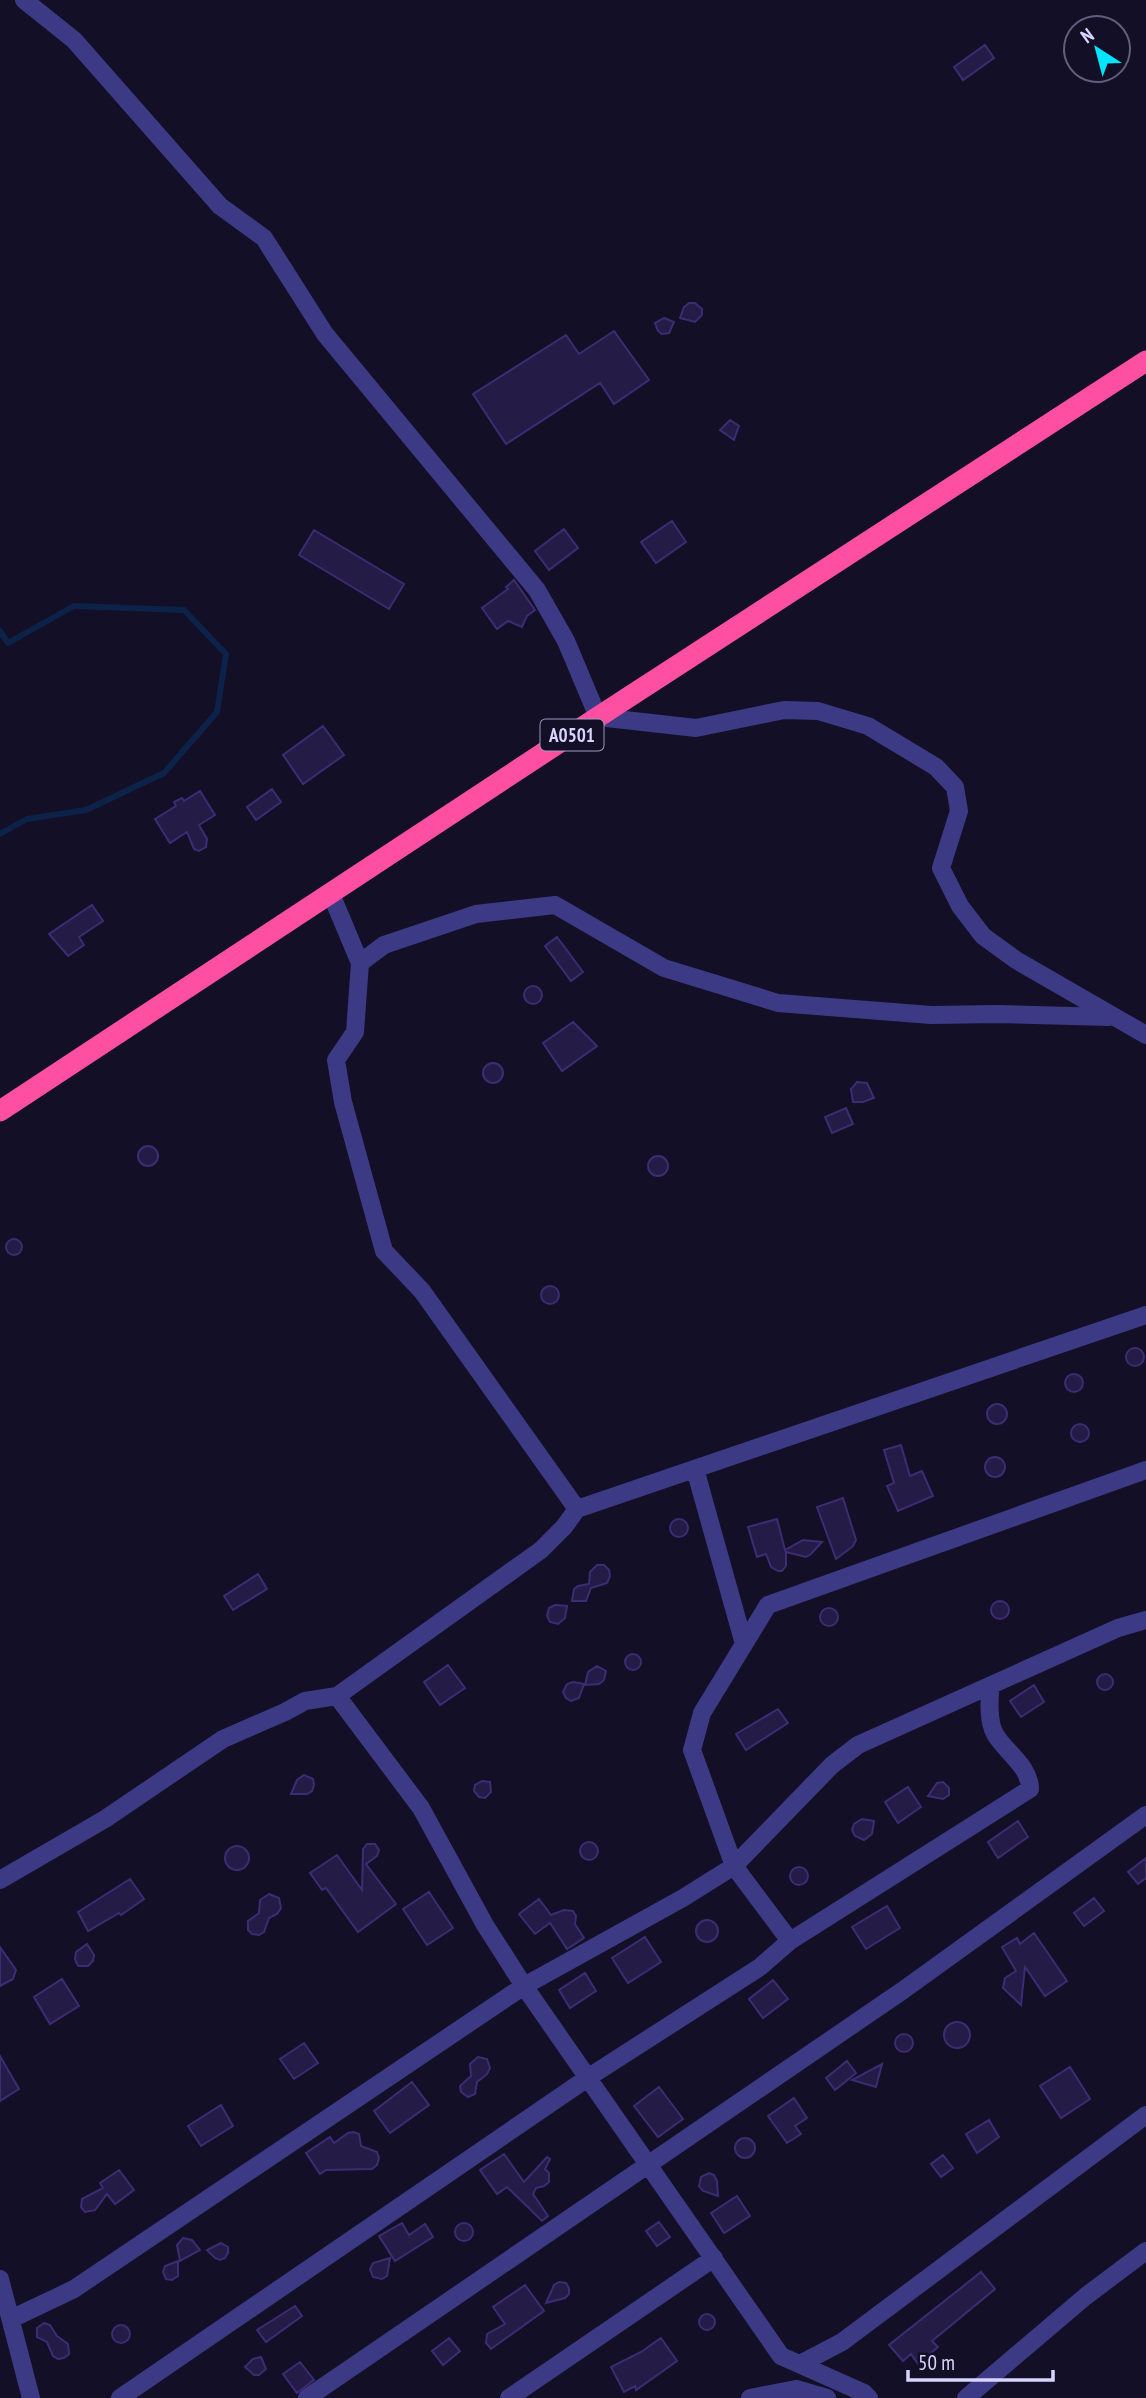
<svg xmlns="http://www.w3.org/2000/svg" width="1146" height="2398" viewBox="0 0 1146 2398" font-family="'PT Sans Narrow',sans-serif">
	<style>
		.lines { fill: none; stroke-linecap: round; stroke-linejoin: round }
		.stream { stroke: #0c2248; stroke-width: 6 }
		.building { fill: #241b47; stroke: #3b2d73; stroke-width: 2 }
		.minor { stroke: #3d3a85; stroke-width: 18 }
		.highway { stroke: #ff4fa3; stroke-width: 21 }
		.labels { text-anchor: middle; stroke-width: 7; stroke-linejoin: round; paint-order: stroke }
		.shield { fill: #130f26; stroke: #9e99be; stroke-width: 2 }
		.shield-label { font-size: 19px; font-weight: bold; fill: #d9d4ff }
	</style>
	<rect width="100%" height="100%" fill="#130f26"/>
	<g class="lines">
		<path class="stream" d="M0 631 8 643 74 606 184 610 226 654 217 712 164 773 86 810 27 819 0 834"/>
	</g>
	<path class="building" d="M985 45 994 58 963 80 954 67Z
		M689 303H695L702 309V315L695 322 680 318 684 307Z
		M664 318 674 322 669 333 662 334 658 331 655 323Z
		M614 331 649 380 614 404 600 383 506 444 473 394 566 335 579 354Z
		M730 420 739 426 734 440 720 430Z
		M672 521 686 542 656 563 641 542Z
		M564 529 578 548 549 570 535 551Z
		M314 530 404 584 389 609 299 555Z
		M514 580 535 610 527 616 522 627 508 621 497 629 482 608 508 589 506 587Z
		M323 726 344 755 303 784 283 755Z
		M272 789 281 802 256 820 247 807Z
		M200 791 215 815 199 825 207 839 206 847 199 851 194 849 187 832 170 843 155 819 176 806 174 802 182 798 184 801Z
		M92 905 103 921 79 937 84 945 68 956 49 934Z
		M557 937 583 972 571 981 545 946Z
		M524 995a9 9 0 1 1 18 0a9 9 0 1 1-18 0Z
		M573 1022 597 1046 562 1071 543 1043Z
		M483 1073a10 10 0 1 1 20 0a10 10 0 1 1-20 0Z
		M857 1082 867 1083 874 1098 863 1102H853L851 1089Z
		M846 1108 853 1124 832 1133 825 1117Z
		M138 1156a10 10 0 1 1 20 0a10 10 0 1 1-20 0Z
		M648 1166a10 10 0 1 1 20 0a10 10 0 1 1-20 0Z
		M6 1247a8 8 0 1 1 16 0a8 8 0 1 1-16 0Z
		M541 1295a9 9 0 1 1 18 0a9 9 0 1 1-18 0Z
		M1126 1357a9 9 0 1 1 18 0a9 9 0 1 1-18 0Z
		M1065 1383a9 9 0 1 1 18 0a9 9 0 1 1-18 0Z
		M987 1414a10 10 0 1 1 20 0a10 10 0 1 1-20 0Z
		M1071 1433a9 9 0 1 1 18 0a9 9 0 1 1-18 0Z
		M901 1445 910 1476 922 1471 933 1496 898 1511 887 1486 894 1483 884 1450Z
		M985 1467a10 10 0 1 1 20 0a10 10 0 1 1-20 0Z
		M843 1498 856 1540 853 1546 836 1559 817 1507Z
		M777 1519 785 1550 803 1540 822 1542 811 1554 806 1557 786 1552V1566L782 1571H778L771 1567 766 1554 757 1557 748 1527Z
		M670 1528a9 9 0 1 1 18 0a9 9 0 1 1-18 0Z
		M597 1565H604L609 1570 610 1576 607 1583 591 1588 586 1601H572L574 1589 578 1586 589 1584 590 1572Z
		M258 1574 267 1589 233 1610 224 1596Z
		M991 1610a9 9 0 1 1 18 0a9 9 0 1 1-18 0Z
		M555 1605 567 1606 565 1618 558 1624 550 1622 547 1616 549 1608Z
		M820 1617a9 9 0 1 1 18 0a9 9 0 1 1-18 0Z
		M625 1662a8 8 0 1 1 16 0a8 8 0 1 1-16 0Z
		M448 1665 465 1688 440 1705 424 1682Z
		M597 1666 606 1671 604 1680 599 1684 585 1685 588 1672Z
		M1097 1682a8 8 0 1 1 16 0a8 8 0 1 1-16 0Z
		M573 1682 584 1684 579 1698 571 1701 566 1698 563 1692 567 1684Z
		M1034 1685 1044 1702 1021 1717 1010 1701Z
		M778 1709 788 1723 746 1750 736 1734Z
		M304 1775 313 1779 314 1785 312 1791 307 1794H291L297 1780Z
		M482 1781 490 1782 491 1792 485 1798 479 1797 474 1791 475 1785Z
		M943 1782 949 1788V1795L943 1799 928 1796 937 1783Z
		M908 1787 921 1807 898 1823 885 1802Z
		M862 1819 874 1821 872 1834 864 1840 855 1836 852 1830 854 1824Z
		M1018 1821 1028 1837 998 1858 988 1842Z
		M580 1851a9 9 0 1 1 18 0a9 9 0 1 1-18 0Z
		M367 1844H375L379 1850 377 1856 366 1864 396 1904 358 1932 326 1888 322 1890 310 1873 337 1855 362 1890 363 1849Z
		M225 1858a12 12 0 1 1 24 0a12 12 0 1 1-24 0Z
		M1146 1858V1878L1138 1884 1128 1872Z
		M790 1876a9 9 0 1 1 18 0a9 9 0 1 1-18 0Z
		M130 1879 144 1899 121 1915 119 1913 88 1931 78 1912Z
		M429 1892 453 1928 427 1945 403 1909Z
		M269 1894 279 1898 281 1908 277 1914 269 1918 264 1932 259 1935 252 1934 248 1930V1921L259 1913 260 1900Z
		M1094 1898 1104 1911 1084 1926 1074 1913Z
		M539 1899 551 1915 564 1910 573 1911 576 1916 575 1924 584 1938 567 1949 550 1923 535 1934 519 1914Z
		M887 1906 900 1928 866 1949 852 1927Z
		M696 1931a11 11 0 1 1 22 0a11 11 0 1 1-22 0Z
		M1034 1933 1067 1981 1045 1996 1025 1967 1021 2005 1003 1988 1005 1978 1016 1971 1002 1947 1017 1938 1020 1944Z
		M645 1937 661 1962 628 1983 612 1958Z
		M87 1944 94 1955 93 1961 88 1966H78L75 1959 76 1952Z
		M0 1947 16 1970 13 1979 0 1986Z
		M585 1973 596 1991 570 2008 559 1990Z
		M62 1979 79 2006 50 2024 34 1997Z
		M773 1980 788 1999 763 2018 749 1999Z
		M944 2035a13 13 0 1 1 26 0a13 13 0 1 1-26 0Z
		M895 2043a9 9 0 1 1 18 0a9 9 0 1 1-18 0Z
		M304 2043 318 2063 294 2079 280 2059Z
		M0 2056 19 2089 0 2101Z
		M478 2057 487 2059 490 2068 487 2074 477 2082 475 2094 468 2097 461 2092 460 2086 471 2076 470 2064Z
		M847 2061 856 2073 835 2090 826 2078Z
		M882 2064 876 2087 852 2080Z
		M1070 2067 1090 2099 1061 2118 1040 2086Z
		M412 2082 429 2105 390 2133 374 2111Z
		M659 2087 683 2119 658 2137 634 2106Z
		M794 2098 807 2118 795 2126 801 2134 787 2143 768 2116Z
		M221 2105 233 2126 201 2146 188 2126Z
		M989 2120 999 2137 977 2153 966 2134Z
		M353 2132 359 2134 361 2146 377 2152 379 2158 377 2165 372 2169 326 2170 320 2174 306 2153 330 2137 334 2143 348 2133Z
		M735 2148a10 10 0 1 1 20 0a10 10 0 1 1-20 0Z
		M504 2154 524 2182 547 2157 550 2159 545 2169 549 2173V2182L544 2186 536 2188 533 2194 548 2216 542 2221 507 2187 497 2194 480 2170Z
		M943 2155 953 2168 941 2177 931 2164Z
		M119 2170 134 2190 115 2204 107 2194 95 2210 85 2212 81 2207 82 2199 103 2188 100 2183Z
		M709 2173 714 2175 717 2181 718 2196 703 2191 699 2186 701 2177Z
		M737 2196 750 2216 724 2233 711 2213Z
		M659 2222 670 2237 657 2246 646 2231Z
		M402 2223 409 2235 425 2224 433 2237 395 2261 379 2236Z
		M455 2232a9 9 0 1 1 18 0a9 9 0 1 1-18 0Z
		M183 2238 192 2240 200 2250 180 2261 177 2245Z
		M221 2243 228 2247V2253L225 2258 220 2260 215 2258 207 2250Z
		M390 2258 387 2276 382 2279 373 2277 370 2269 373 2263Z
		M178 2261V2276L172 2280 166 2279 163 2272 165 2266Z
		M981 2272 995 2289 932 2341 938 2347 918 2364 911 2354 903 2361 889 2345Z
		M559 2282 566 2283 569 2288V2294L565 2298 546 2303 554 2285Z
		M525 2285 544 2311 491 2349 486 2343 487 2334 505 2324 493 2307Z
		M295 2306 302 2316 266 2342 257 2330Z
		M699 2322a8 8 0 1 1 16 0a8 8 0 1 1-16 0Z
		M44 2323 50 2325 57 2336 68 2344 69 2354 64 2358 58 2359 53 2356 47 2342 37 2337V2328Z
		M112 2334a9 9 0 1 1 18 0a9 9 0 1 1-18 0Z
		M449 2338 460 2351 443 2365 432 2351Z
		M661 2338 677 2361 636 2390 635 2386 624 2392 611 2367 641 2352Z
		M261 2357 266 2369 259 2375H254L245 2367 253 2359Z
		M300 2362 314 2380 297 2393 283 2374Z"/>
	<g class="lines">
		<path class="minor" d="M24 0 74 40 220 206 264 238 325 334 537 590 566 641 598 717 696 728 784 710 818 711 868 726 936 767 955 787 959 811 941 868 960 906 983 936 1016 960 1146 1035
			M331 894 360 963 355 1032 336 1060 343 1102 384 1251 422 1291 577 1509
			M360 963 384 945 476 914 555 905 664 968 778 1003 931 1015 998 1014 1109 1017
			M695 1469 744 1644
			M337 1696 541 1550 564 1527 577 1509 1146 1315
			M0 1880 105 1819 223 1739 285 1712 305 1701 337 1696 421 1808 485 1925 524 1986 781 2356 864 2393 869 2398
			M790 1941 734 1866 692 1750 702 1713 768 1605 1146 1470
			M0 2279 31 2398
			M11 2319 74 2289 524 1986 683 1898 734 1866 832 1765 858 1745 1118 1628 1146 1620
			M800 2364 842 2342 1146 2115
			M120 2398 589 2077 760 1967 790 1941 1030 1789C1030 1766 1005 1752 995 1734 988 1722 989 1699 991 1685
			M307 2398 902 1991 1146 1815
			M509 2398 714 2258
			M750 2398 796 2389 827 2398
			M966 2398 1086 2296 1146 2251"/>
		<path class="highway" d="M0 1111 598 717 1146 361"/>
	</g>
	<g class="labels">
		<rect class="shield" x="540.5" y="719.5" width="63" height="31" rx="5"/>
		<g class="shield-label">
			<text x="572" y="742">A0501</text>
		</g>
	</g>
	<g transform="translate(1097 49) rotate(324)"><circle r="33" fill="#130f26" stroke="#625e7d" stroke-width="2"/>
	<path d="M0-5L12 26L0 18L-12 26Z" fill="#00e5ff"/>
	<text y="-10" font-size="19" font-weight="bold" text-anchor="middle" fill="#d9d4ff">N</text>
	</g>
	<path d="M908 2370v10h145v-10" fill="none" stroke="#d9d4ff" stroke-width="3.5"/>
	<text x="918" y="2370" font-size="21" fill="#d9d4ff" stroke="#130f26" stroke-width="5" paint-order="stroke">50 m</text>
</svg>
